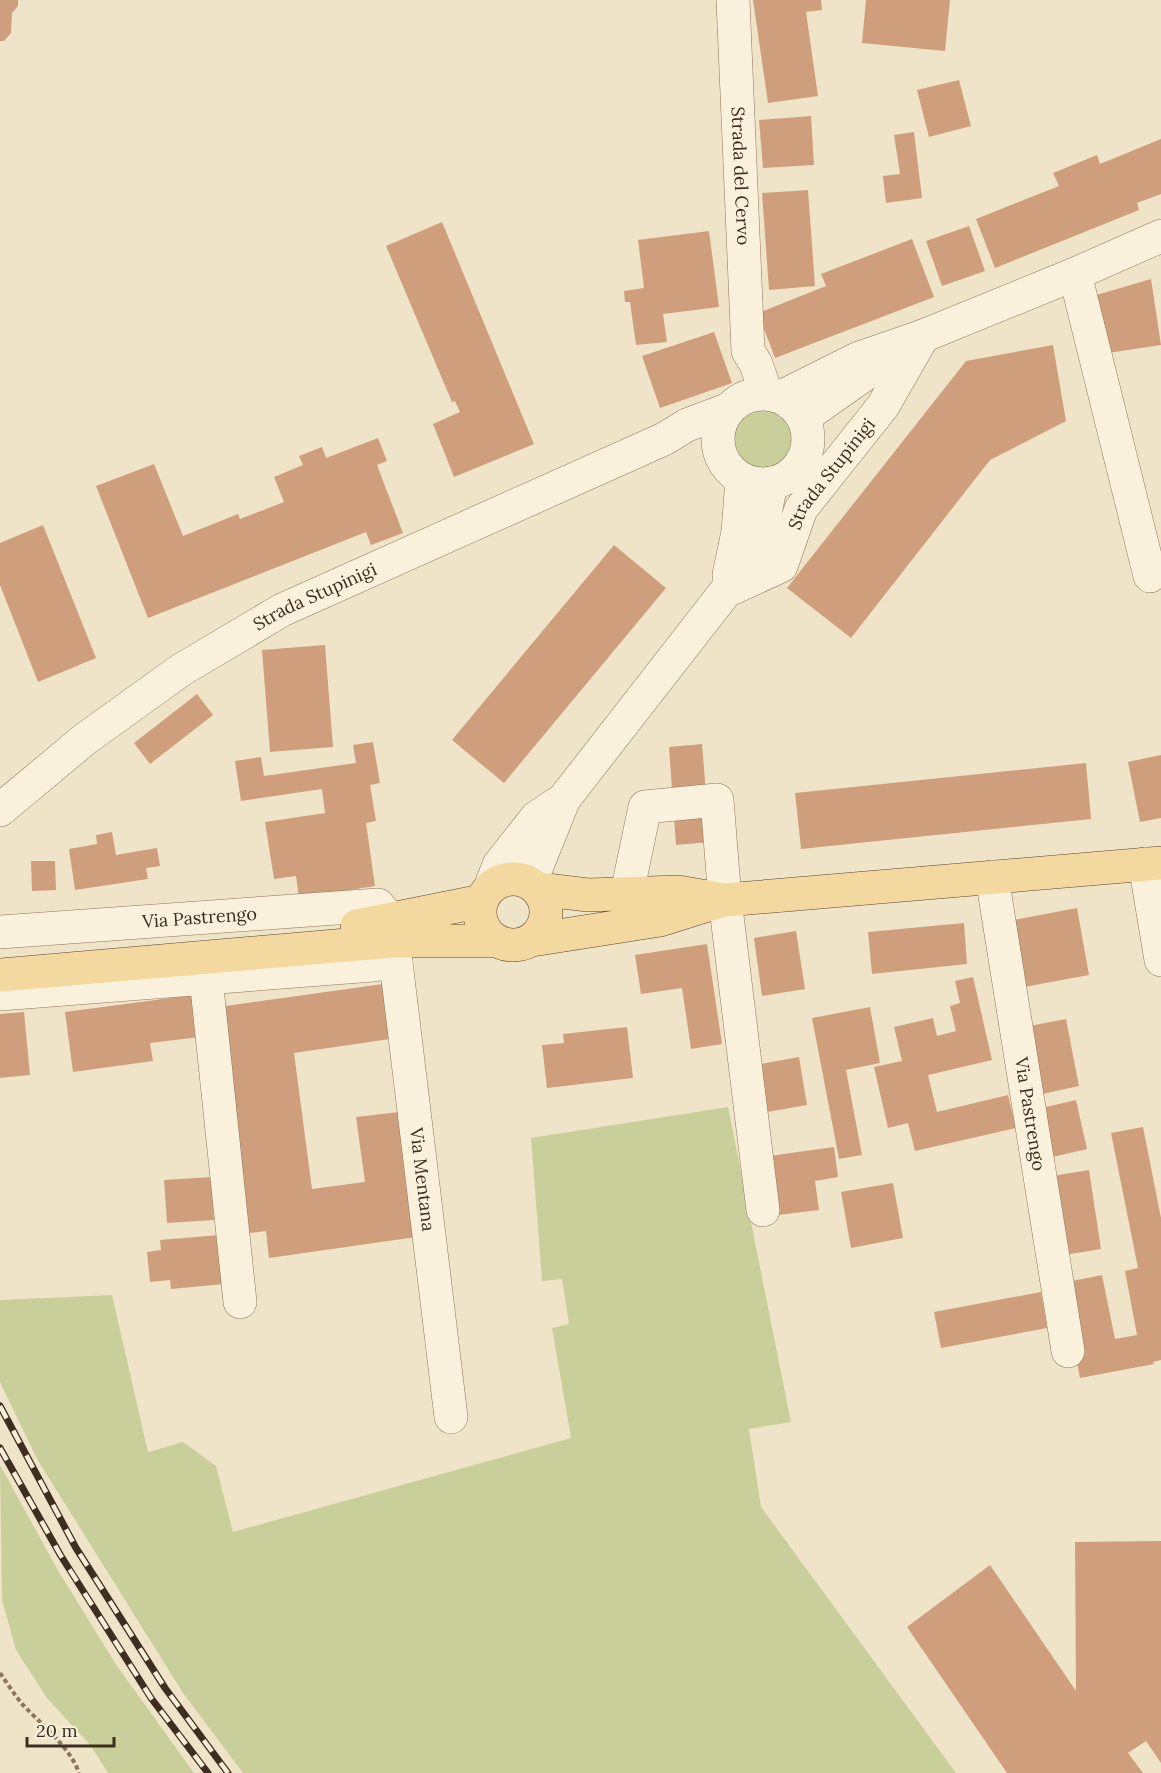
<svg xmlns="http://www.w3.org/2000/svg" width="1161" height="1773" viewBox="0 0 1161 1773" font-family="Lora,serif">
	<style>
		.green { fill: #c9cf9b }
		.building { fill: #cf9f7d }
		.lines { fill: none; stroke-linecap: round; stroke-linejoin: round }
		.minor-casing { stroke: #8d765c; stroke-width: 34 }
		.major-casing { stroke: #5b4430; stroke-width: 34 }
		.path { stroke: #8d765c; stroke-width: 4; stroke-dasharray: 4.5 3; stroke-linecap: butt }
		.minor { stroke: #faf1dc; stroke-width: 33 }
		.major { stroke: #f3d9a0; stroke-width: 33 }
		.rail-casing { stroke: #3d2e20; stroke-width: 7 }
		.rail { stroke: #f7eed8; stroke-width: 4.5; stroke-dasharray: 14; stroke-linecap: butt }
		.labels { text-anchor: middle; stroke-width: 4.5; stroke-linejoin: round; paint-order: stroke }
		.street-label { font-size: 18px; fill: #3d2e20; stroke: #f7eed8 }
	</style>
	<rect width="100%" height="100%" fill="#f0e4c8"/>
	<path class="green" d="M731 440a33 33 0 1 1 66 0a33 33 0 1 1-66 0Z
		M728 1107 791 1422 749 1429 761 1507 956 1773H243L183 1693 37 1459 0 1382V1300L112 1295 148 1452 183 1442 216 1466 233 1532 571 1438 552 1328 569 1324 562 1279 542 1281 531 1138Z
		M0 1465 56 1567 115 1663 194 1773H108L91 1746 47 1698 16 1650 2 1600Z"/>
	<path class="building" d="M0 0H18V6L12 13 11 33 4 41H0Z
		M753 0H821L822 10 806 12 818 96 768 103Z
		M866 0H950L945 51 862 43Z
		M959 80 971 126 929 137 917 90Z
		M811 116 814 165 763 168 759 120Z
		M914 132 922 198 886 203 883 176 900 174 894 135Z
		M1161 139V194L1137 203 1139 210 995 268 976 219 1059 186 1053 173 1097 155 1100 164Z
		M808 190 815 286 769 290 762 193Z
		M442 222 534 444 454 477 433 424 460 412 455 401 452 402 386 246Z
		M969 226 985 271 942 286 926 241Z
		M709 231 719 307 663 314 667 342 636 345 630 302H625L624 291 644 288 638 240Z
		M912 239 934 297 775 358 758 313 826 286 821 274Z
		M1151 279 1161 345 1108 353 1093 296Z
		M714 332 732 383 660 408 642 356Z
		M1053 345 1066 421 990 460 851 638 787 588 966 361Z
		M378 438 387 461 377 465 403 533 371 545 366 532 148 618 96 486 154 464 183 536 238 514 240 519 284 502 274 477 303 465 299 456 322 447 326 458Z
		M43 525 96 658 38 682 0 585V543Z
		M614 545 666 588 504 783 452 740Z
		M325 645 333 747 270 752 262 650Z
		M197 694 213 715 150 764 134 743Z
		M373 742 380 783 370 785 376 821 366 823 375 886 299 898 296 876 274 879 265 822 325 813 322 789 241 801 235 761 261 757 264 776 356 763 353 745Z
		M702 744 710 842 676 845 669 747Z
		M1161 755V818L1140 822 1128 762Z
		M1086 763 1091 819 801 849 795 793Z
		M112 832 116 855 157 848 160 866 146 868 148 879 75 890 69 849 97 844 96 835Z
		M31 861H55L56 890 32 891Z
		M1077 908 1089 975 1024 987 1013 920Z
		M964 923 967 964 872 974 868 932Z
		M796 931 805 989 762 996 754 938Z
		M707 944 722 1044 691 1049 682 988 641 994 635 955Z
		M973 977 992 1060 928 1075 937 1112 1008 1095 1016 1128 915 1151 908 1123 888 1128 874 1067 902 1061 894 1027 933 1018 937 1036 956 1031 950 1006 960 1003 955 981Z
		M383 984 390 1039 294 1053 312 1189 365 1182 356 1117 399 1112 416 1237 269 1258 266 1231 249 1233 218 1007Z
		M193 995 199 1037 150 1043 153 1061 73 1072 65 1012Z
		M870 1007 880 1063 846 1070 862 1155 839 1159 812 1018Z
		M24 1012 30 1075 0 1078V1014Z
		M1066 1019 1079 1086 1033 1096 1019 1028Z
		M627 1027 633 1078 547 1088 542 1045 564 1043 563 1034Z
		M799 1057 807 1105 757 1114 749 1066Z
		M1076 1100 1087 1149 1044 1159 1033 1110Z
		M1143 1127 1161 1218V1360L1153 1362 1154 1364 1080 1378 1062 1283 1102 1275 1115 1339 1137 1335 1125 1271 1138 1268 1111 1133Z
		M834 1147 838 1177 815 1181 819 1210 770 1216 762 1157Z
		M1089 1170 1101 1249 1058 1256 1046 1177Z
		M211 1177 214 1220 167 1223 164 1180Z
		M893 1183 903 1238 851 1248 841 1192Z
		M219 1235 224 1284 171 1289 170 1280 150 1282 147 1252 161 1250 160 1240Z
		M1041 1292 1047 1328 941 1348 934 1312Z
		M1161 1541V1763L1146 1741 1128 1753 1143 1773H1007L907 1627 990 1565 1076 1691 1075 1542Z"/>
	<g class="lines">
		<defs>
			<g id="minor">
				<path id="s1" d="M733 0 748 351 756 364 766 393"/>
				<path d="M1075 274 1150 576"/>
				<circle cx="763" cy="439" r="45"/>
				<path d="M781 397 859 358 923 336 1075 274 1161 236"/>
				<path d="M804 417 871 370"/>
				<path d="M729 575 738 532 742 479"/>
				<path id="s2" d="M733 588 781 566 801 509 883 406 923 336"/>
				<path id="s3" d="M0 810 85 739 181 670 282 610 664 439 687 425 727 410"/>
				<path d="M1145 864 1161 960"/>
				<path id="s4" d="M992 877 1068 1351"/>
				<path d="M530 883 564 799 726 591 750 567 761 535 771 483"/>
				<path d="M490 888 499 865 536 818 558 803"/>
				<path d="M627 893 645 807 717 800 725 900 763 1210"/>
				<path id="s5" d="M0 932 378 905 391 921 451 1417"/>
				<path d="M206 978 240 1302"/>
				<path d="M0 994 373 965 396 962"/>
			</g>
			<path id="major" d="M480 912a33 33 0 1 1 66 0a33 33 0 1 1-66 0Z
				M538 889 588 895 678 892 725 900 1161 863
				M357 926 482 901
				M532 940 660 920 717 902
				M0 975 393 941H497"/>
		</defs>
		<use href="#minor" class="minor-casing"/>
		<use href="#major" class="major-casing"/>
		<path class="path" d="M0 1673C7 1683 14 1694 22 1704 41 1724 70 1747 79 1773"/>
		<use href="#minor" class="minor"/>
		<use href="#major" class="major"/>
		<defs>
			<path id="rail" d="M0 1406 76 1548 165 1688 228 1773
				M0 1448 61 1556 151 1698 208 1773"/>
		</defs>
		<use href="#rail" class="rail-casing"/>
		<use href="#rail" class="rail"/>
	</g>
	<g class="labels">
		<g class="street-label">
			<text dy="6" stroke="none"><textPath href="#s1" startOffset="176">Strada del Cervo</textPath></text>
			<text dy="6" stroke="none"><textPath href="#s2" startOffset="159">Strada Stupinigi</textPath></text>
			<text dy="6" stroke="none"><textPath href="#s3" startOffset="382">Strada Stupinigi</textPath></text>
			<text dy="6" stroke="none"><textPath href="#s5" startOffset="200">Via Pastrengo</textPath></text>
			<text dy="6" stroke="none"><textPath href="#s4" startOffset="240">Via Pastrengo</textPath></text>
			<text dy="6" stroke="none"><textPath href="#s5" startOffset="660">Via Mentana</textPath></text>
		</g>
	</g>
	<path d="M27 1737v9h87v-9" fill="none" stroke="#3d2e20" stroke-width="3"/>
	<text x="36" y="1737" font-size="18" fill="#3d2e20" stroke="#f7eed8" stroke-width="4.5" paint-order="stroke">20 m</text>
</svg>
